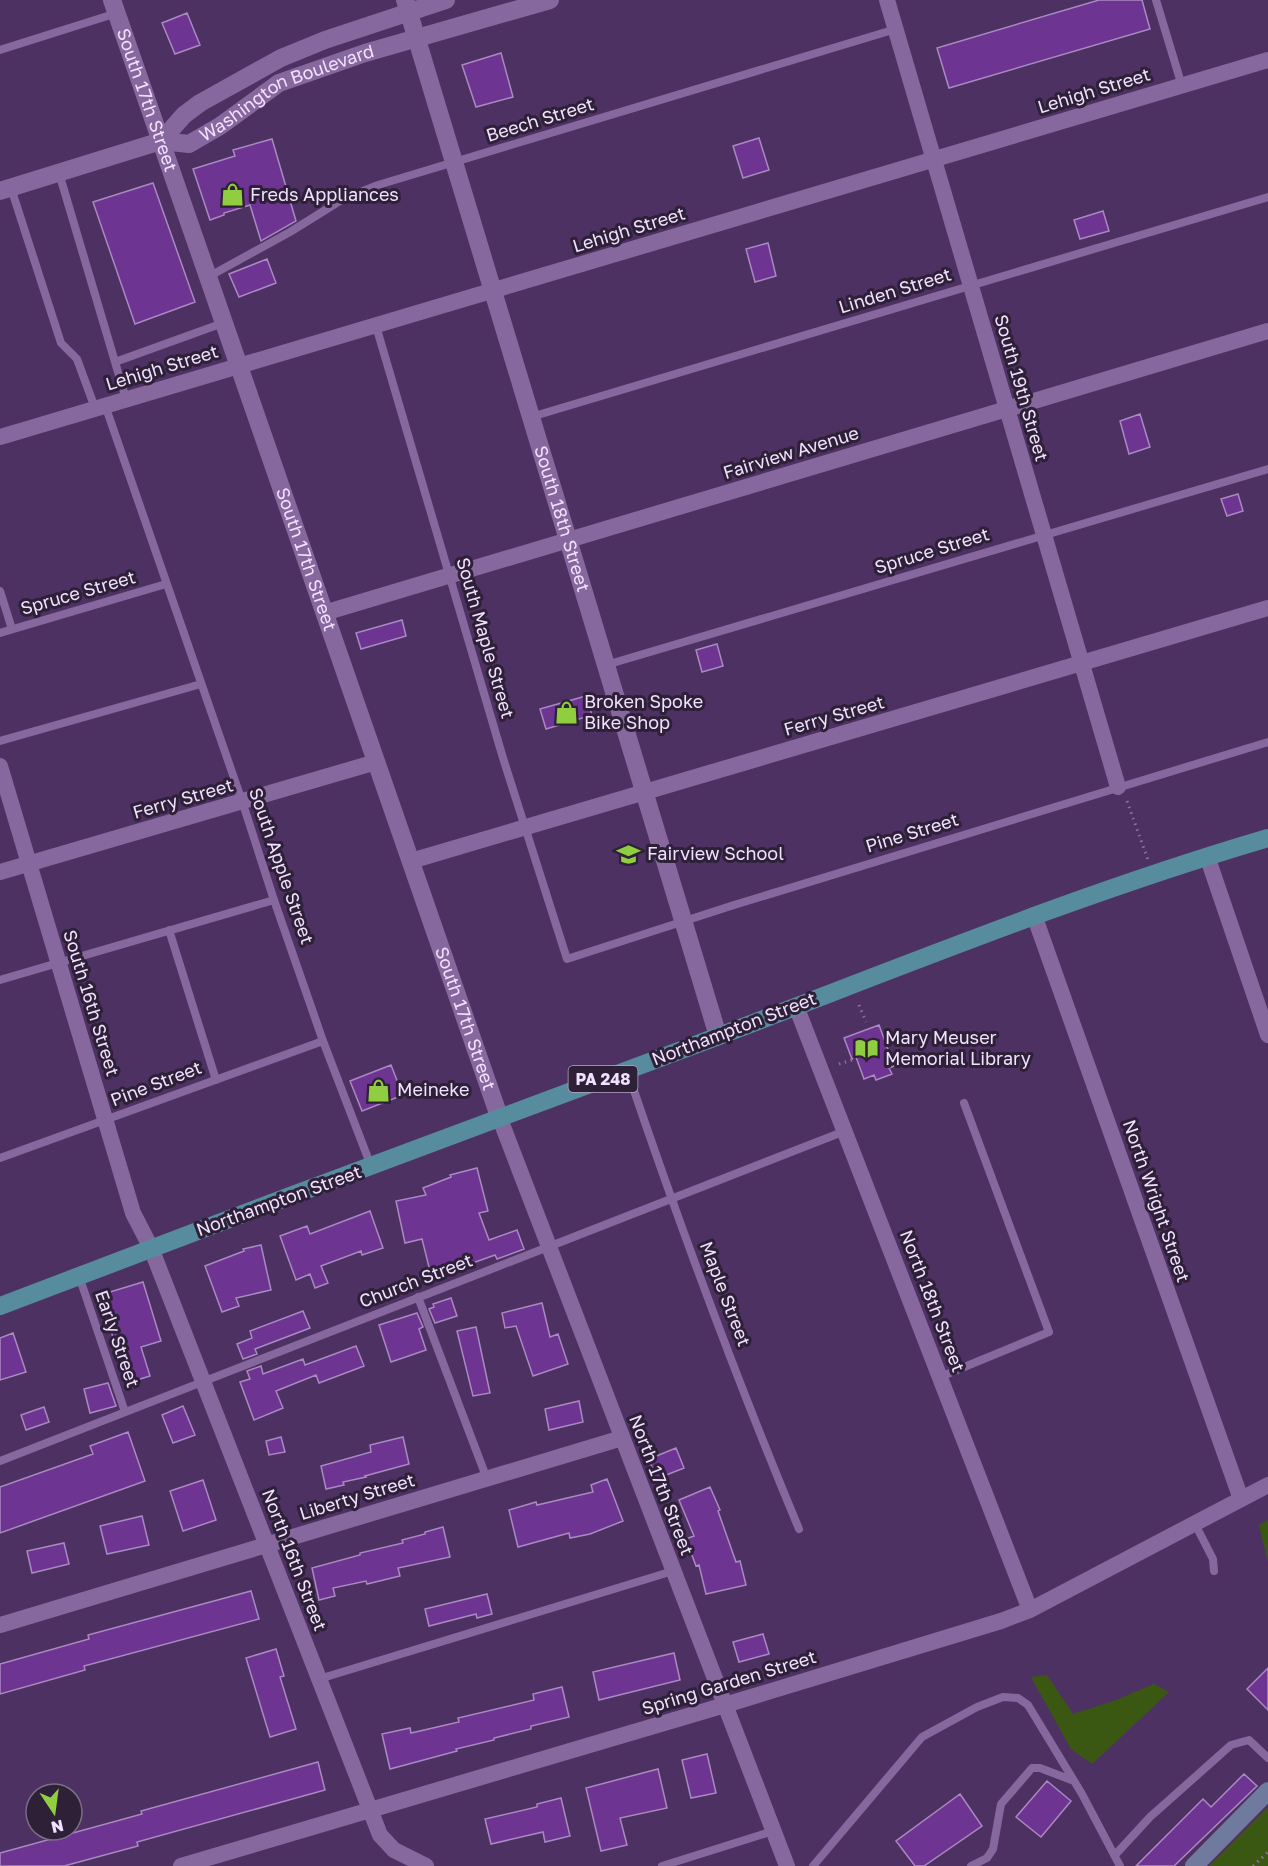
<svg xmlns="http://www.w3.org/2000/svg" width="1268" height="1866" viewBox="0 0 1268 1866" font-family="'Golos Text',sans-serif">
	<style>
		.green { fill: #3b5812 }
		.building { fill: #6e3492; stroke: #a989c1; stroke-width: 1.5 }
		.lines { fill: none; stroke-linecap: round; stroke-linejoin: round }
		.path { stroke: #8a729d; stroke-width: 3; stroke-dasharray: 1.5 4.5; stroke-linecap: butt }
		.service { stroke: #87689e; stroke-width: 8 }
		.minor { stroke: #87689e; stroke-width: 16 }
		.tertiary { stroke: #87689e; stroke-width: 18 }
		.secondary { stroke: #6f7a9e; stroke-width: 18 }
		.primary { stroke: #578c9f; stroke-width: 18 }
		.labels { text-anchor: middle; stroke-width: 6; stroke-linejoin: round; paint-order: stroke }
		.shield { fill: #2d2037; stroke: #b6a6c3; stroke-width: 1.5 }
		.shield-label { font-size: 16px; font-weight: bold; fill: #f1e0ff }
		.street-label { font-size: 18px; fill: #f1e0ff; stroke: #2d2037 }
		.poi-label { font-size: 18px; fill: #f1e0ff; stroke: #2d2037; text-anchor: start }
	</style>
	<rect width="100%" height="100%" fill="#4e3163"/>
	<path class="green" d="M1268 1520V1563L1259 1525Z
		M1047 1675 1073 1714 1116 1700 1154 1684 1169 1692 1092 1764 1071 1749 1031 1677Z
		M1268 1807V1866H1209Z"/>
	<path class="building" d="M1099 0H1142L1150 29 949 88 937 48Z
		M187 13 200 45 175 54 162 23Z
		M501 53 513 97 476 107 462 65Z
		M759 138 769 170 743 178 733 146Z
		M272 139 296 221 261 241 250 205 224 213V215L210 220 193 169 235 156 233 150Z
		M153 183 195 302 135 324 93 202Z
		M1103 211 1109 231 1080 239 1074 220Z
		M768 243 776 276 755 282 746 249Z
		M267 259 276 283 239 297 229 274Z
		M1140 414 1150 447 1129 454 1120 421Z
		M1238 494 1243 511 1227 516 1221 499Z
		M402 620 406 636 361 649 356 633Z
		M717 644 723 666 702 672 696 650Z
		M586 696 592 715 546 729 540 709Z
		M879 1025 894 1066 889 1068 892 1074 876 1080 874 1075 864 1079 856 1057 852 1059 844 1038Z
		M391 1065 398 1083 416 1090 362 1111 350 1081Z
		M477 1168 488 1211 479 1213 489 1240 517 1230 524 1249 497 1259 495 1255 453 1270 431 1275 422 1239 405 1243 396 1201 426 1195 423 1188 451 1177 450 1175Z
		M370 1211 383 1248 362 1255 361 1251 321 1266 328 1283 315 1288 310 1274 296 1280 280 1236 307 1226 310 1234Z
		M261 1245 271 1290 236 1298 239 1306 222 1312 205 1266 244 1251 243 1249Z
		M143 1282 161 1341 141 1347 150 1376 127 1383 100 1295Z
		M451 1298 457 1316 435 1323 429 1309 434 1307 433 1304Z
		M542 1303 550 1337 558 1334 568 1364 533 1376 516 1326 505 1328 502 1313Z
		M303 1311 310 1328 255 1349 257 1354 243 1359 237 1344 252 1338 250 1331Z
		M417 1313 423 1327 419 1329 426 1350 391 1362 379 1325Z
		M476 1327 490 1393 473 1396 457 1331Z
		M13 1333 26 1372 0 1380V1338Z
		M356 1346 364 1366 319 1383 316 1375 276 1391 283 1408 254 1420 240 1382 250 1379 247 1371 261 1366 263 1374 303 1359 305 1365Z
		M108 1383 116 1406 90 1413 84 1389Z
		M579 1401 583 1422 549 1430 545 1409Z
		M183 1406 195 1435 173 1443 162 1415Z
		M44 1407 49 1422 26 1430 21 1415Z
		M128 1432 145 1481 0 1533V1487L93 1454 90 1446Z
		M281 1437 285 1452 269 1455 266 1441Z
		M403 1437 409 1464 365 1476 366 1477 343 1482 344 1485 326 1489 321 1466 371 1452 370 1445Z
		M676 1448 684 1468 656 1479 649 1459Z
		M607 1479 623 1521 590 1534 570 1538 569 1533 518 1547 509 1510 536 1502 537 1505 593 1492 591 1485Z
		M203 1480 216 1520 183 1531 170 1491Z
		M710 1487 720 1510 718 1511 736 1562 740 1561 746 1585 706 1594 699 1565 696 1566 686 1539 694 1536 679 1500Z
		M142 1516 149 1545 107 1554 100 1526Z
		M443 1527 450 1557 398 1568 400 1576 367 1584 366 1581 333 1588 335 1596 319 1600 312 1568 360 1555V1553L403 1543 402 1540 425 1534V1532Z
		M64 1543 69 1564 32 1573 27 1551Z
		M251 1591 259 1619 84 1666 85 1670 0 1694V1664L89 1639 88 1635Z
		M487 1594 492 1614 477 1618 476 1614 429 1626 425 1609Z
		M763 1634 769 1654 739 1662 733 1642Z
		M276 1649 284 1676 280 1677 296 1729 270 1737 246 1658Z
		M674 1653 680 1680 599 1700 593 1672Z
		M1268 1668V1710L1247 1689Z
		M562 1687 569 1717 531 1726V1729L494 1738V1740L456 1749 457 1751 390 1769 382 1734 410 1728 411 1733 459 1722 458 1718 534 1700 533 1694Z
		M707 1754 716 1793 691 1798 682 1760Z
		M318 1762 325 1790 137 1842 138 1846 64 1866H0V1853L142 1814 141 1811Z
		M658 1769 667 1808 620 1818 627 1845 601 1851 586 1788Z
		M1244 1774 1257 1786 1174 1866H1136L1203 1799 1211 1807Z
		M1047 1781 1071 1801 1041 1837 1016 1817Z
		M960 1794 982 1826 924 1866H915L896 1841Z
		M561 1798 570 1836 545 1842 543 1832 491 1844 485 1819 537 1807V1804Z"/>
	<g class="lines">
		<path class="path" d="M1127 801 1148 860
			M859 1005 866 1022
			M839 1064 852 1060
			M1253 1866 1268 1852"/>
		<path class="service" d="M1156 0 1182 86
			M0 50 117 13
			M59 173 126 399
			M11 188 61 343 77 359 95 408
			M208 277 290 232 343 199 378 185 896 29
			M376 326 503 758 567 959 734 905 1268 742
			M115 362 223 323
			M105 405 242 801 274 900 323 1041 371 1166
			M531 417 1268 197
			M0 591 12 629
			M0 633 166 584
			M606 665 1268 469
			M0 741 201 684
			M169 930 216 1080
			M0 980 274 900
			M627 1070C679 1224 736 1378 799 1529
			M0 1158 323 1041
			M79 1276 125 1412
			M418 1297 487 1479
			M940 1377 1049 1332 964 1103
			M0 1461 845 1131
			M1195 1524 1213 1559 1214 1571
			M319 1679 673 1571
			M1115 1855 1150 1817 1231 1745 1249 1740 1268 1758
			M662 1866 773 1831
			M813 1866 922 1737 977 1707 1003 1697 1018 1698 1028 1705 1082 1794 1120 1866
			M971 1866 987 1858 993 1849 1001 1804 1032 1768H1040L1074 1781"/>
		<path class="minor" d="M887 0 1118 787
			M0 437 1268 60
			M324 613 1268 331
			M0 766 133 1213 151 1248 380 1835 394 1850 426 1866
			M1207 856 1268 1035
			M411 861 1268 608
			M0 872 376 762
			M1034 915 1241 1499
			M796 1006 1030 1610
			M500 1119 787 1866
			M0 1625 622 1438
			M181 1866 725 1705 1001 1621 1030 1610 1268 1485"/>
		<g class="tertiary">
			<path id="s1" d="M112 0 500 1119"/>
			<path id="s2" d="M405 0 718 1036"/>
			<path d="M161 141 184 115 200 103 281 58 325 40 446 0"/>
			<path id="s3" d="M0 191 161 141 189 144 220 126 279 83 365 53 550 0"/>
		</g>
		<path class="secondary" d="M1194 1866 1268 1791"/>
		<path class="primary" d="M0 1306C239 1214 479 1126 719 1036 901 967 1081 893 1268 838"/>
	</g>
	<defs>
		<symbol id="shop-bare" viewBox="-9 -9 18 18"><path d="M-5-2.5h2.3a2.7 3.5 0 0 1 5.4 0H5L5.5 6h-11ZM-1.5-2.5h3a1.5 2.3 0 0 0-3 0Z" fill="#90cd41" stroke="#2d2037" stroke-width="2.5" paint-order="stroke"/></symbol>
		<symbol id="school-bare" viewBox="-9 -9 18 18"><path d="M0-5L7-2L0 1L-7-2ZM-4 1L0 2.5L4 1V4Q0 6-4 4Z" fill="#90cd41" stroke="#2d2037" stroke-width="2.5" paint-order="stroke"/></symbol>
		<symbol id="library-bare" viewBox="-9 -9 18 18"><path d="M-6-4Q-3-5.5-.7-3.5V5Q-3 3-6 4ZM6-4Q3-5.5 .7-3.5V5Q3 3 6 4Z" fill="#90cd41" stroke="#2d2037" stroke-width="2.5" paint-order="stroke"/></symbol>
	</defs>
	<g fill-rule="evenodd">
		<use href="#shop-bare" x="216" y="178" width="33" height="33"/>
		<use href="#shop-bare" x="550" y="696" width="33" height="33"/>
		<use href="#school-bare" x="612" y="838" width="33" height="33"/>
		<use href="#library-bare" x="850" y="1032" width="33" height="33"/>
		<use href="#shop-bare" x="362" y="1074" width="33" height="33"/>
	</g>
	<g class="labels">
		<rect class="shield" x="568.5" y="1066" width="69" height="26" rx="4.5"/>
		<g class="shield-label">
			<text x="603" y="1085">PA 248</text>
		</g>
		<g class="street-label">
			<text transform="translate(1094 91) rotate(-17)" y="6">Lehigh Street</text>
			<text dy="6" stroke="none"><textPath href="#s3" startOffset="308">Washington Boulevard</textPath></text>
			<text dy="6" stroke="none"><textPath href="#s1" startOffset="106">South 17th Street</textPath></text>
			<text transform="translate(540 120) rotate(-17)" y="6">Beech Street</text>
			<text transform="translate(629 230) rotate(-17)" y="6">Lehigh Street</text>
			<text transform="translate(895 291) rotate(-17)" y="6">Linden Street</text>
			<text transform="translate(162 368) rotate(-17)" y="6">Lehigh Street</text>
			<text transform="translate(1021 388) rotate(74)" y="6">South 19th Street</text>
			<text transform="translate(791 453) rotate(-17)" y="6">Fairview Avenue</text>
			<text dy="6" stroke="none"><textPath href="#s2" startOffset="542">South 18th Street</textPath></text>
			<text transform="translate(932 551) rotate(-17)" y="6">Spruce Street</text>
			<text dy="6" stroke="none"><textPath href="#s1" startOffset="592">South 17th Street</textPath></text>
			<text transform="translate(78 593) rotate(-16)" y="6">Spruce Street</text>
			<text transform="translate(485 638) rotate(74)" y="6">South Maple Street</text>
			<text transform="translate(834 716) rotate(-16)" y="6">Ferry Street</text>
			<text transform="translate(183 799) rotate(-16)" y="6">Ferry Street</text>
			<text transform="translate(912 833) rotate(-17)" y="6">Pine Street</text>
			<text transform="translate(281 866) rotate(71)" y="6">South Apple Street</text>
			<text transform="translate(91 1003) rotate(73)" y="6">South 16th Street</text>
			<text dy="6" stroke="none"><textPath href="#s1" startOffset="1078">South 17th Street</textPath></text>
			<text transform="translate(734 1029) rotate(-21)" y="6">Northampton Street</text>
			<text transform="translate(156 1084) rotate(-21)" y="6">Pine Street</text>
			<text transform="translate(279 1201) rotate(-20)" y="6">Northampton Street</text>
			<text transform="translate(1156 1201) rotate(71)" y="6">North Wright Street</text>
			<text transform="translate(416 1281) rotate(-21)" y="6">Church Street</text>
			<text transform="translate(725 1294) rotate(69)" y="6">Maple Street</text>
			<text transform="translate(932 1301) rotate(69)" y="6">North 18th Street</text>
			<text transform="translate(117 1339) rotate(71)" y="6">Early Street</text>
			<text transform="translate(661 1485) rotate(69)" y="6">North 17th Street</text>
			<text transform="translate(357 1497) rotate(-17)" y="6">Liberty Street</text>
			<text transform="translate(294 1560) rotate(69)" y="6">North 16th Street</text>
			<text transform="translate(729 1683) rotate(-17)" y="6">Spring Garden Street</text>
		</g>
		<g class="poi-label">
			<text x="250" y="201">Freds Appliances</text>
			<text x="584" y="708">Broken Spoke<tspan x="584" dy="21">Bike Shop</tspan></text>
			<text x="647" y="860">Fairview School</text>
			<text x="885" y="1044">Mary Meuser<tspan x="885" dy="21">Memorial Library</tspan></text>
			<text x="397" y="1096">Meineke</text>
		</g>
	</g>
	<g transform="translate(54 1812) rotate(167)"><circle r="28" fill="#2d2037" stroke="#7b6d87" stroke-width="1.5"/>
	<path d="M0-4.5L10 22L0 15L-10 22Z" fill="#90cd41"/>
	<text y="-9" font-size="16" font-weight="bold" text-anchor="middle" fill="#f1e0ff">N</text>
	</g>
</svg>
